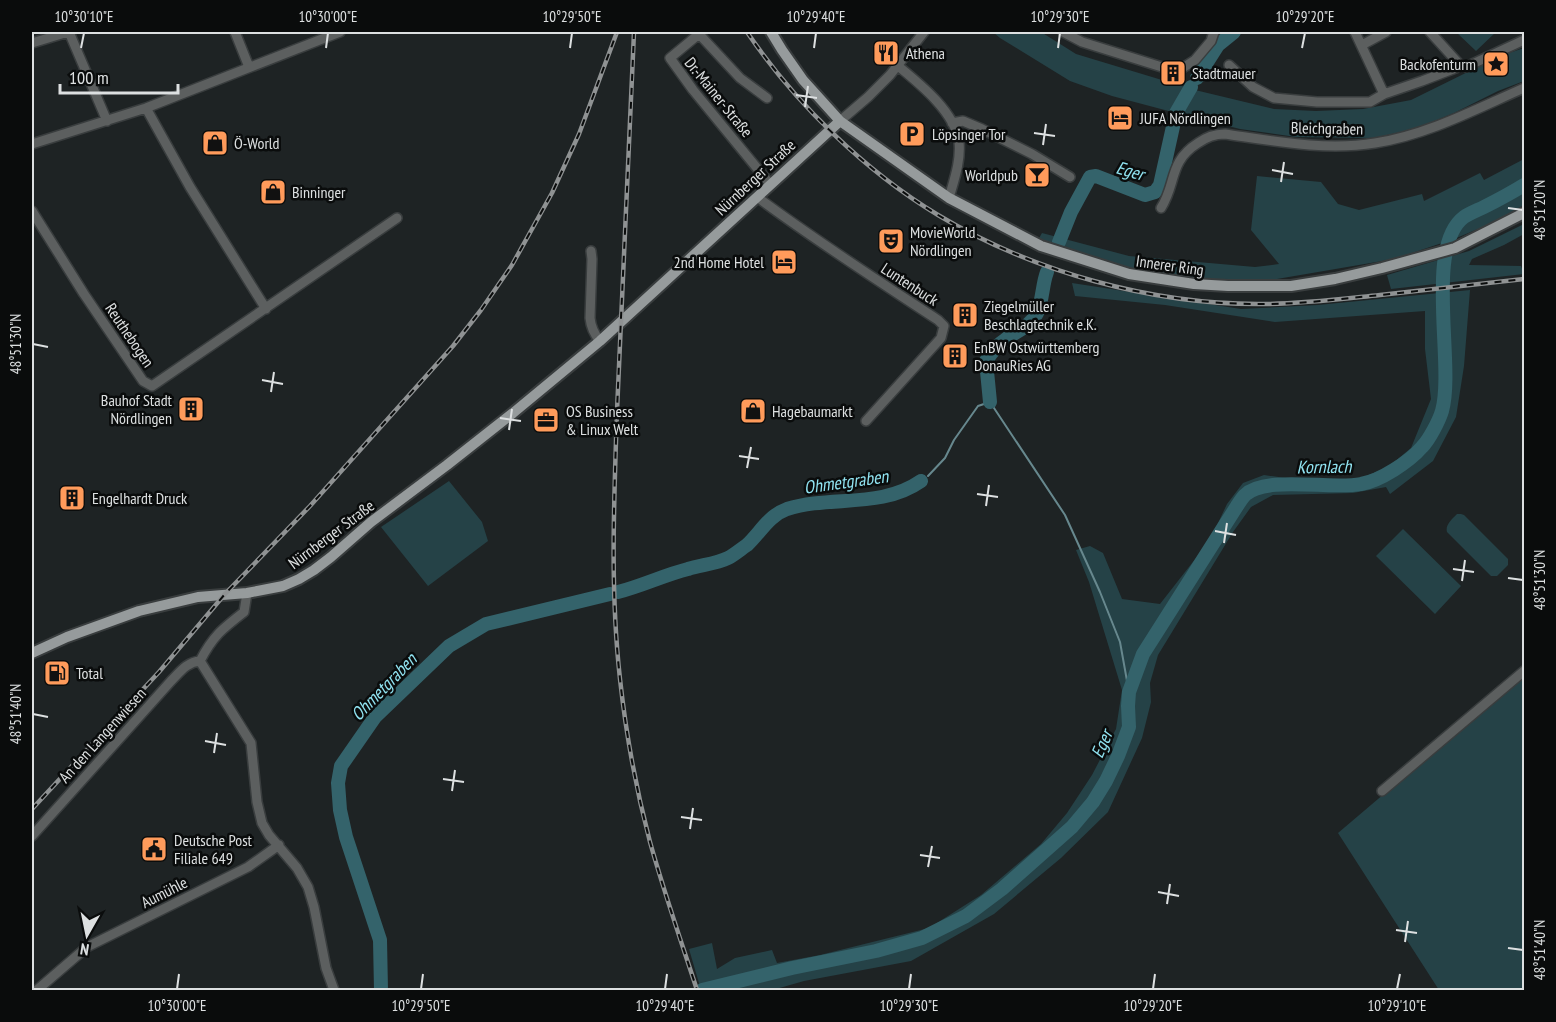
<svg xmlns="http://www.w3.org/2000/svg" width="1556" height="1022" viewBox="0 0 1556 1022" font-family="'PT Sans Narrow',sans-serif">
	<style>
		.green { fill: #254247 }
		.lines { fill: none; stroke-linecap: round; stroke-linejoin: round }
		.stream { stroke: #67888e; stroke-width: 2 }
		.river { stroke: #34636b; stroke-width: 14 }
		.minor-casing { stroke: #393d3e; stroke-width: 12 }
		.major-casing { stroke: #393d3e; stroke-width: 14 }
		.minor { stroke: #5c5f5f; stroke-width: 9 }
		.major { stroke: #969b9c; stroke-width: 10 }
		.rail-casing { stroke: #8f9293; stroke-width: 4.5 }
		.rail { stroke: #0a0c0c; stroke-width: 2; stroke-dasharray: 7; stroke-linecap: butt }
		.ticks { fill: none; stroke: #dde0e1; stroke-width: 2 }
		.labels { text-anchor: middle; stroke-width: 5; stroke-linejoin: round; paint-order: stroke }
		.poi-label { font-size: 16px; fill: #dde0e1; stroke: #0a0c0c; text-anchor: start }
		.street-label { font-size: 16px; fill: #dde0e1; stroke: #0a0c0c }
		.water-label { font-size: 18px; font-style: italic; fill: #91e4f2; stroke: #0a0c0c }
		.neatline { fill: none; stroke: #dde0e1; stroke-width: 2 }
		.ticks-label { font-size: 15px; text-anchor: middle; fill: #dde0e1 }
	</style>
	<rect width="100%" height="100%" fill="#1e2324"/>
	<path class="green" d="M993 32H1041L1076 54 1195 90 1274 109 1316 111 1363 109 1411 100 1490 61 1493 67 1497 68 1499 63 1505 61 1503 55 1524 48V81L1498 91 1454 113 1415 129 1373 138 1296 137 1240 129 1176 113 1112 96 1070 81 1000 38Z
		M1456 32H1496L1476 51Z
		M1524 159V205L1490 224 1454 239 1394 259 1277 279H1191L1139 271 1038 240 1042 233 1129 256 1255 267 1279 264 1251 230 1257 176 1321 182 1338 204 1359 210 1422 194 1424 201 1480 173 1484 180Z
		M1524 224V234L1504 245 1472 259 1469 265 1521 266 1524 274 1391 289 1387 275 1469 251Z
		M1072 283 1241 309 1318 305 1470 290 1464 366 1456 417 1433 461 1390 494 1386 487 1353 493 1273 495 1251 507 1233 532 1158 655 1150 683 1151 702 1142 738 1108 812 1061 858 994 914 911 961 804 981 776 989 775 990H701L689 949 712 943 717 969 735 958 772 950 777 963 820 955 929 928 981 895 1041 844 1067 813 1092 775 1116 729 1122 690 1089 582 1076 550 1090 546 1103 553 1122 599 1160 604 1210 540 1227 504 1243 483 1264 475 1292 479H1359L1388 467 1411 448 1431 399 1425 349V311L1275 322 1165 305 1075 296Z
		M449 481 482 522 488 541 428 586 381 527Z
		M1457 514H1461L1464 515 1508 559V565L1497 576H1491L1447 532C1445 525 1452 519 1457 514Z
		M1403 529 1461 586 1435 614 1376 556Z
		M1524 678V990H1439L1338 833 1451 737Z"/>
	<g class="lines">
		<path class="stream" d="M928 476 945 458 954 440 978 406 990 402 1065 515 1100 592 1120 642 1129 692"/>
		<path class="river" d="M1197 78 1218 45 1234 32
			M1059 242 1071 212 1090 177 1096 176 1145 195 1155 192 1160 185 1176 113 1191 87
			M990 402 986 361C991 353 997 345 1005 340 1016 331 1030 327 1037 313 1043 300 1042 285 1047 272
			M618 592C642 586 664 575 688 569 700 565 716 564 728 558 734 555 741 549 747 545 761 532 768 516 787 509 831 495 881 509 921 481
			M381 990 380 940 346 837 340 810 338 783 341 766 375 717 449 646 486 624 610 594
			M702 990 792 968 876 951 922 938 966 916 1002 889 1072 827 1093 802 1106 781 1118 756 1129 727 1128 706 1129 692 1143 654 1237 506C1239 503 1242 498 1245 495 1266 475 1331 490 1361 484 1380 481 1409 462 1422 447 1429 440 1439 421 1442 411 1455 365 1424 247 1464 217 1470 213 1478 210 1484 207 1498 200 1511 193 1524 185"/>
		<defs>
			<path id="minor" d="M69 32 107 121
				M235 32 249 67
				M1063 32 1082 42 1165 68 1181 69 1195 60 1211 41 1214 32
				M1355 32 1384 94
				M1430 32 1461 66
				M32 43 68 32
				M1362 45 1386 32
				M1229 65 1253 87 1274 98 1317 102H1370L1384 94 1422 81 1461 66 1466 67 1524 40
				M898 66C920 84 955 112 959 142 961 161 954 180 949 198
				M767 98 740 78 699 34 670 58 693 90 770 184
				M146 108 190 187 266 309
				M840 121 868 97 890 75 924 32
				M952 123 963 121 982 129 1032 154 1070 177
				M32 144 146 108 340 32
				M757 197C816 241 877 280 938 320L944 326 941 338 866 421
				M1161 208C1177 183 1168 162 1198 143 1207 137 1214 134 1225 134 1274 141 1326 151 1375 143 1427 135 1476 109 1524 88
				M32 211 84 294 143 381 152 386 397 218
				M591 251 592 259 590 318C591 328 594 334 600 341
				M247 593 244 612C222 629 213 636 200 661L251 743 257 802 262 823 269 835 297 868 308 887 314 907 326 968 334 990
				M1382 791 1524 671
				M32 836 171 681C180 672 187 662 200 661
				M37 990 87 947 248 867 279 845"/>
			<path id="major" d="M771 32 782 50 803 80 840 121 949 198 1041 246 1129 274 1194 284 1228 286H1291L1335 279 1382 268 1455 248 1524 213
				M32 653 67 637 139 611 198 597 247 593 283 586 299 579 314 570 331 557 371 522 447 465 513 413 600 341 840 121"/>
		</defs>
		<use href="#minor" class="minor-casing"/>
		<use href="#major" class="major-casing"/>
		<use href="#minor" class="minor"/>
		<use href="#major" class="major"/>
		<defs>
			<path id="rail" d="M634 32C629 158 622 285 617 411 614 501 610 590 620 679 626 734 636 789 650 842 664 892 681 941 697 990
				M747 32C795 103 865 171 938 215 1033 272 1153 305 1263 304 1302 304 1341 299 1380 295 1428 290 1476 284 1524 279
				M32 809 159 672 225 594 310 506 453 346 481 310 512 265 552 193 579 134 617 32"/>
		</defs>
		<use href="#rail" class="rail-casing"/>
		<use href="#rail" class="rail"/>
	</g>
	<path class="ticks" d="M81 48 84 33M326 48 328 33M570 48 572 33M814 48 816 33M1058 48 1060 33M1302 48 1305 33M796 95 817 98M805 107 808 86M1034 133 1055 136M1043 145 1046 124M1272 170 1293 174M1281 182 1284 162M1508 208 1523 210M33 344 48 347M262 380 283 384M271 392 274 372M500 418 521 421M509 430 512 409M739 456 759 459M747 468 751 447M977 494 998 497M986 506 989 485M1215 531 1236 535M1224 543 1227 523M1453 569 1474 572M1508 578 1523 580M1462 581 1465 560M33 714 48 717M205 741 226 745M214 753 217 733M443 779 464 782M452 791 455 770M681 817 702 820M690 829 693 808M920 855 940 858M928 867 932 846M1158 892 1179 896M1167 904 1170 884M1396 930 1417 933M1405 942 1408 921M1508 948 1523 950M177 989 179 974M421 989 423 974M665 989 667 974M909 989 911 974M1153 989 1155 974M1397 989 1400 974"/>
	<defs>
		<symbol id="restaurant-square" viewBox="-11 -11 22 22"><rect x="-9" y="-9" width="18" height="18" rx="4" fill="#ff9b5b" stroke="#0a0c0c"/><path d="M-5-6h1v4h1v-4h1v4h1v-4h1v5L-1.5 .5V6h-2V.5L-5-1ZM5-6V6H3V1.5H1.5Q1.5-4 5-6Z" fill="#111"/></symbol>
		<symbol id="sight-square" viewBox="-11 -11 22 22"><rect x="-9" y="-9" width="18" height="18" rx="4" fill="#ff9b5b" stroke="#0a0c0c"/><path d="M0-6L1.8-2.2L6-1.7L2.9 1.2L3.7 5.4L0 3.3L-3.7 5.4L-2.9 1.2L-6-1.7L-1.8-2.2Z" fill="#111"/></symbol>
		<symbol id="building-square" viewBox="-11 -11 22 22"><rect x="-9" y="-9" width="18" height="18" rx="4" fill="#ff9b5b" stroke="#0a0c0c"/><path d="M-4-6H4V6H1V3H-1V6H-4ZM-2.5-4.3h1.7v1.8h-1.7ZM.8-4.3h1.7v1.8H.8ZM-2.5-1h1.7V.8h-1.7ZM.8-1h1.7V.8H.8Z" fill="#111"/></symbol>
		<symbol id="hotel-square" viewBox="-11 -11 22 22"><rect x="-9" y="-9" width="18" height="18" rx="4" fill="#ff9b5b" stroke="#0a0c0c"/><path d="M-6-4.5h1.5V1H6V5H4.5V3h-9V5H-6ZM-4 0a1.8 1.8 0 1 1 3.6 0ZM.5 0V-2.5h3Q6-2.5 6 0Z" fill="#111"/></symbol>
		<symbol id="parking-square" viewBox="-11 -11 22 22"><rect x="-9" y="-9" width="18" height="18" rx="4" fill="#ff9b5b" stroke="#0a0c0c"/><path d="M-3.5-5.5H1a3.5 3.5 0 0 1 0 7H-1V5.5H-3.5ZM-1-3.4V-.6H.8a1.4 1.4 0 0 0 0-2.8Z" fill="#111"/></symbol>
		<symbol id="shop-square" viewBox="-11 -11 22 22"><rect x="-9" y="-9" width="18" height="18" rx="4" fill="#ff9b5b" stroke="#0a0c0c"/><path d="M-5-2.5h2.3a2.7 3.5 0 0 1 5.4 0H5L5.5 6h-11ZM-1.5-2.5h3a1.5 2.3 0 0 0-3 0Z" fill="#111"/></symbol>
		<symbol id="bar-square" viewBox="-11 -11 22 22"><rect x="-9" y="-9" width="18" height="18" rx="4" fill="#ff9b5b" stroke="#0a0c0c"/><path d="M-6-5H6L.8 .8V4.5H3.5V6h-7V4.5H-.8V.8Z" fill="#111"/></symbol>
		<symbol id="theatre-square" viewBox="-11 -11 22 22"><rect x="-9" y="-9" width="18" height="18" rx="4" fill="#ff9b5b" stroke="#0a0c0c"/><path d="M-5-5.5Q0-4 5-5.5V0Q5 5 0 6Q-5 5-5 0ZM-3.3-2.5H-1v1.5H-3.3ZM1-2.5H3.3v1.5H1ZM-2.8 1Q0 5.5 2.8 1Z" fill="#111"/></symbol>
		<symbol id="office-square" viewBox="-11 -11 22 22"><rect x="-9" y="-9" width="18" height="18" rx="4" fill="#ff9b5b" stroke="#0a0c0c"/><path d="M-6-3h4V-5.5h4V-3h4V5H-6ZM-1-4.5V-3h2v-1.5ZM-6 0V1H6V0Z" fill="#111"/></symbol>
		<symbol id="fuel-square" viewBox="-11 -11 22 22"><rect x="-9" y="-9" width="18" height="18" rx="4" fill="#ff9b5b" stroke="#0a0c0c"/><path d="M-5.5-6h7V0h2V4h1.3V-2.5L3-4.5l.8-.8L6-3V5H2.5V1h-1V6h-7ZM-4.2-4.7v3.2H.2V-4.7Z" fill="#111"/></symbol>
		<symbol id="civic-square" viewBox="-11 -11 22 22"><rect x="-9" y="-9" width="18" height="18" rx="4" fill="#ff9b5b" stroke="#0a0c0c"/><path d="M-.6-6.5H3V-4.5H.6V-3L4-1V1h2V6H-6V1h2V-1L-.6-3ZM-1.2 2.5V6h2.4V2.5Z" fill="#111"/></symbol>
	</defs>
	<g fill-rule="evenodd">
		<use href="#restaurant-square" x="871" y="38" width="30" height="30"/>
		<use href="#sight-square" x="1481" y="49" width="30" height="30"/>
		<use href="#building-square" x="1158" y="58" width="30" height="30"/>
		<use href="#hotel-square" x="1105" y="103" width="30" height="30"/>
		<use href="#parking-square" x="897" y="119" width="30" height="30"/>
		<use href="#shop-square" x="200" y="128" width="30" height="30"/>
		<use href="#bar-square" x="1022" y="160" width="30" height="30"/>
		<use href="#shop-square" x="258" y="177" width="30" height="30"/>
		<use href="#theatre-square" x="876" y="226" width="30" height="30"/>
		<use href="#hotel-square" x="769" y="247" width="30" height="30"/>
		<use href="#building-square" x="950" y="300" width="30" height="30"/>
		<use href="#building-square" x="940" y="341" width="30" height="30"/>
		<use href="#building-square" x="176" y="394" width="30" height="30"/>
		<use href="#shop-square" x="738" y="396" width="30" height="30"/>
		<use href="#office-square" x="531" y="405" width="30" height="30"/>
		<use href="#building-square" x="57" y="483" width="30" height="30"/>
		<use href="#fuel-square" x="42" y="658" width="30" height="30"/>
		<use href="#civic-square" x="139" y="834" width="30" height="30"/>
	</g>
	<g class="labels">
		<g class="poi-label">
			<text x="906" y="59">Athena</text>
			<text x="1476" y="70" text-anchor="end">Backofenturm</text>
			<text x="1192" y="79">Stadtmauer</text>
			<text x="1140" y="124">JUFA Nördlingen</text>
			<text x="932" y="140">Löpsinger Tor</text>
			<text x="234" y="149">Ö-World</text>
			<text x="1018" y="181" text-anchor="end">Worldpub</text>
			<text x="292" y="198">Binninger</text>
			<text x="910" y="238">MovieWorld<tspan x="910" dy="18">Nördlingen</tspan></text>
			<text x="764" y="268" text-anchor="end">2nd Home Hotel</text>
			<text x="984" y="312">Ziegelmüller<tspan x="984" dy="18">Beschlagtechnik e.K.</tspan></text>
			<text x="974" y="353">EnBW Ostwürttemberg<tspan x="974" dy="18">DonauRies AG</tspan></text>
			<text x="172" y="406" text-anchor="end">Bauhof Stadt<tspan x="172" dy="18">Nördlingen</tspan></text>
			<text x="566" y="417">OS Business<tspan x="566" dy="18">&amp; Linux Welt</tspan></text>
			<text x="772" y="417">Hagebaumarkt</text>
			<text x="92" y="504">Engelhardt Druck</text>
			<text x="76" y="679">Total</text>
			<text x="174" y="846">Deutsche Post<tspan x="174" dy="18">Filiale 649</tspan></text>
		</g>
		<g class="street-label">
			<text transform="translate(719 97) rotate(51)" y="6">Dr.-Mainer-Straße</text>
			<text transform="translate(1327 128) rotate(1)" y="6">Bleichgraben</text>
			<text transform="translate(755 177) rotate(-43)" y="6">Nürnberger Straße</text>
			<text transform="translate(1170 265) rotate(8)" y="6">Innerer Ring</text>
			<text transform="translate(910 284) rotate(33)" y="6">Luntenbuck</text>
			<text transform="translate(130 335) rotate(56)" y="6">Reuthebogen</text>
			<text transform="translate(331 534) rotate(-37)" y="6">Nürnberger Straße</text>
			<text transform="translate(102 735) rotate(-48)" y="6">An den Langenwiesen</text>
			<text transform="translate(164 892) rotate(-27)" y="6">Aumühle</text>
		</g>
		<g class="water-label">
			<text transform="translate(1130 171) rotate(16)" y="6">Eger</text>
			<text transform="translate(1324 467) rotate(-1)" y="6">Kornlach</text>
			<text transform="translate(846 482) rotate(-8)" y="6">Ohmetgraben</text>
			<text transform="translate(384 687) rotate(-46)" y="6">Ohmetgraben</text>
			<text transform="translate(1102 744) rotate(-67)" y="6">Eger</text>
		</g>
	</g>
	<rect width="1556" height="1022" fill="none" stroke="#0a0c0c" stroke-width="66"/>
	<g transform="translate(87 935) rotate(189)" stroke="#0a0c0c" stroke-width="4.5" paint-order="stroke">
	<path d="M0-4.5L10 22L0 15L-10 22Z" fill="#dde0e1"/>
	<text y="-9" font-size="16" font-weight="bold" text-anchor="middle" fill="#dde0e1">N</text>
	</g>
	<path d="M60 84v9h118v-9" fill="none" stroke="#dde0e1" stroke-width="3"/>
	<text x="69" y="84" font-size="18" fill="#dde0e1" stroke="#0a0c0c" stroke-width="4.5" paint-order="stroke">100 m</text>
	<rect x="33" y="33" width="1490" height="956" class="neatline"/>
	<g class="ticks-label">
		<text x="84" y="22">10°30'10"E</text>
		<text x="328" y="22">10°30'00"E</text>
		<text x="572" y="22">10°29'50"E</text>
		<text x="816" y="22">10°29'40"E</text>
		<text x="1060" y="22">10°29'30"E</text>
		<text x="1305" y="22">10°29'20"E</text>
		<text transform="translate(1540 210) rotate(-90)" y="5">48°51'20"N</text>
		<text transform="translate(16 344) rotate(-90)" y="5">48°51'30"N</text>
		<text transform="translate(1540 580) rotate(-90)" y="5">48°51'30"N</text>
		<text transform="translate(16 714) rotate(-90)" y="5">48°51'40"N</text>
		<text transform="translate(1540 950) rotate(-90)" y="5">48°51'40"N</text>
		<text x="177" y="1011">10°30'00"E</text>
		<text x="421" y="1011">10°29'50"E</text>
		<text x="665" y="1011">10°29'40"E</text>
		<text x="909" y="1011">10°29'30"E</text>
		<text x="1153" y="1011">10°29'20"E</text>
		<text x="1397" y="1011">10°29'10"E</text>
	</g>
</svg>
